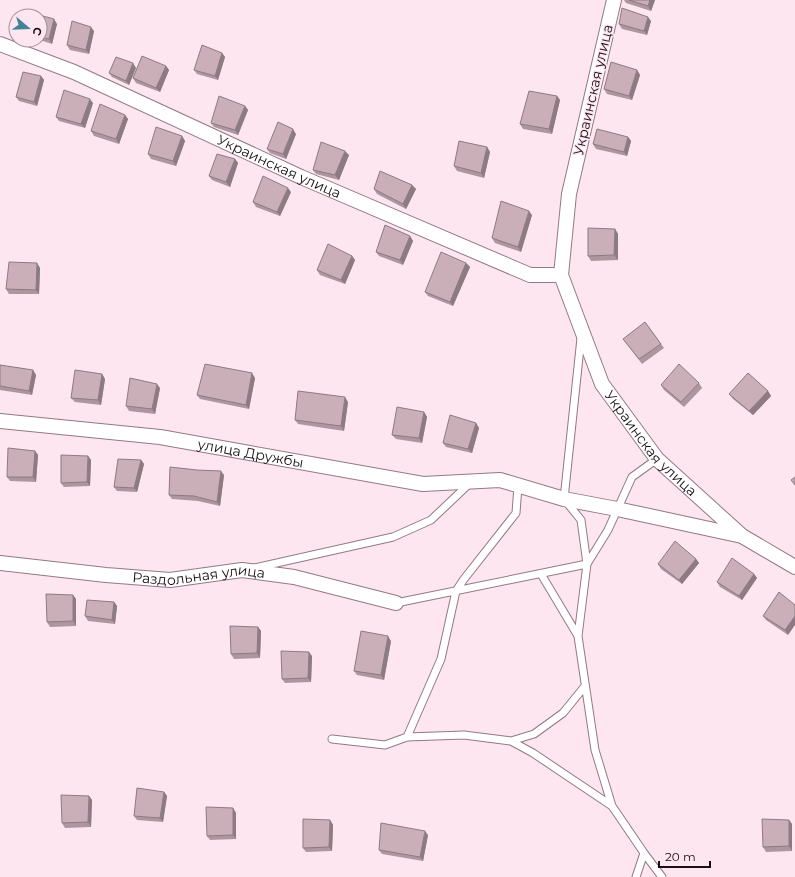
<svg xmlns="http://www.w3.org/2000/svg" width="795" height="877" viewBox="0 0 795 877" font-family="Montserrat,sans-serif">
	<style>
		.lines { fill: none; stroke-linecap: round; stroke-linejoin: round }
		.lane-casing { stroke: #937984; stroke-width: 9 }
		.street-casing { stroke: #937984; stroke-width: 16 }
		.lane { stroke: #fff; stroke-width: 7 }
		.street { stroke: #fff; stroke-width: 14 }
		.wall { fill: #ae969f }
		.shaded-wall { fill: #8d7a82 }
		.building { fill: #caafb9; stroke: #8d7a82 }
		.labels { text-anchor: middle; stroke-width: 3; stroke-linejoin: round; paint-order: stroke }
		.street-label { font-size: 14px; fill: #180f13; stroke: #fde6ef }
	</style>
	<rect width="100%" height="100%" fill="#fde6ef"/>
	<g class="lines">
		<defs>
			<path id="lane" d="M581 338 564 499 581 520 587 564 578 636 595 750 612 806 644 853 636 877
				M254 568 393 537 431 520 470 483
				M541 574 578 636
				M396 603 587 564 608 530 632 477 657 459
				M407 737 441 659 456 591 464 579 516 513 518 486
				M332 739 385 745 407 737 464 735 511 741 533 753 612 806
				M511 741 534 734 563 713 585 686
				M644 853 662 877"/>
			<g id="street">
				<path id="s1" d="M614 0 569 194 561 275 602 384 657 459 742 536 795 567"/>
				<path id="s2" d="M0 44 74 72 301 177 530 275H561"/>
				<path id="s3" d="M0 421 160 437 423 484 500 480 564 499 617 509 742 536"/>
				<path id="s4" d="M0 563 106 575 170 580 242 570 294 577 396 603"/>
			</g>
		</defs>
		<use href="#lane" class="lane-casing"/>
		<use href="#street" class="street-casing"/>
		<use href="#lane" class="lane"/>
		<use href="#street" class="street"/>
	</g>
	<path class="wall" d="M624 0H655L651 11 626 3Z
		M40 16 57 24 52 44 40 40Z
		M651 21 647 35 622 29 619 24Z
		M94 31 89 54 70 50 67 45Z
		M222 53 225 57 218 80 197 74 194 70Z
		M166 66 169 70 160 92 136 83 133 78Z
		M136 68 129 85 112 77 109 73Z
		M637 70 640 75 632 100 607 94 604 89Z
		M41 76 44 80 37 106 19 101 16 97Z
		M557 96 560 100 552 134 523 129 520 124Z
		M93 103 85 128 59 121 56 117Z
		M245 106 248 110 238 135 214 127 211 123Z
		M125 115 128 119 119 144 94 136 91 131Z
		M296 134 286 159 270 153 267 149Z
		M182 136 185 141 176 166 151 159 148 154Z
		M628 137 631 141 627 156 596 149 593 144Z
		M487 147 490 152 484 178 457 171 454 166Z
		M349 155 339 180 316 174 313 170Z
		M235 159 238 163 230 187 212 180 209 176Z
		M412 185 416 189 406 209 377 194 374 189Z
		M291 192 280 216 256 207 253 202Z
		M532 215 521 252 495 243 492 238Z
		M615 229 618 234V260L591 261 588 256Z
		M410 236 413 241 403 265 379 256 376 252Z
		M352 256 355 260 345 284 320 275 317 270Z
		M37 263 40 268 39 294H9L6 289Z
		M466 263 470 267 453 306 428 296 425 292Z
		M645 322 664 348 642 364 623 339Z
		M0 365 33 370 36 375 32 395 0 390Z
		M102 374 105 379 101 405 75 402 71 398Z
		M255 378 249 409 200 399 197 395Z
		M699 383 702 388 684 407 664 390 661 385Z
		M160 388 155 414 129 411 126 406Z
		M768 391 771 396 753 415 733 399 729 394Z
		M348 402 344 431 298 424 295 420Z
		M424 412 427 417 422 443 396 439 392 435Z
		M476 423 479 428 472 453 446 447 443 443Z
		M35 451 38 455 36 482 10 481 7 477Z
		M88 456 91 460 90 486 64 487 61 483Z
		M141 460 144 464 137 492 117 491 114 487Z
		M224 475 220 506 198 501 172 499 169 495Z
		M696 559 699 563 682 584 661 569 658 564Z
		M754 574 757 578 742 600 720 587 717 582Z
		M779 592 788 635 766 620 763 616Z
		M73 595 76 599V626L50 627 47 622Z
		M114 602 117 606 115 624 88 621 85 616Z
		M258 627 261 631 260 658 234 659 231 654Z
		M391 641 384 680 357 675 354 671Z
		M312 656 311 682 285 683 282 679Z
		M164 792 167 796 163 822 137 820 134 816Z
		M89 796 92 800 91 827 65 828 62 823Z
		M233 808 236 813V839L210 840 207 836Z
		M330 820 333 825 332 851 306 852 303 848Z
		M789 820 792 824V851L766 852 763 847Z
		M428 835 423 861 382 854 379 850Z"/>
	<path class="shaded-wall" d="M650 0H655L651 11 648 6Z
		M648 17 651 21 647 35 644 31Z
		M54 19 57 24 52 44 49 39Z
		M91 27 94 31 89 54 86 50Z
		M222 53 225 57 218 80 215 76Z
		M133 63 136 68 129 85 126 81Z
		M166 66 169 70 160 92 156 88Z
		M637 70 640 75 632 100 629 96Z
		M41 76 44 80 37 106 34 102Z
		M557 96 560 100 552 134 549 129Z
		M90 99 93 103 85 128 81 124Z
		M245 106 248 110 238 135 235 130Z
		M125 115 128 119 119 144 116 139Z
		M293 129 296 134 286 159 283 154Z
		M182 136 185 141 176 166 173 161Z
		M628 137 631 141 627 156 624 152Z
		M487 147 490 152 484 178 481 173Z
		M345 151 349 155 339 180 335 175Z
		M235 159 238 163 230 187 226 182Z
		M412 185 416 189 406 209 403 204Z
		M288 188 291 192 280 216 277 212Z
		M529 211 532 215 521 252 518 247Z
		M615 229 618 234V260L614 255Z
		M410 236 413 241 403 265 400 260Z
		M352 256 355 260 345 284 341 280Z
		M37 263 40 268 39 294 36 290Z
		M466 263 470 267 453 306 450 302Z
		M33 370 36 375 32 395 29 391Z
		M252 373 255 378 249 409 246 405Z
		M102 374 105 379 101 405 98 400Z
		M157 384 160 388 155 414 152 409Z
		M768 391 771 396 753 415 749 411Z
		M345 397 348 402 344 431 341 426Z
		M424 412 427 417 422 443 419 438Z
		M476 423 479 428 472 453 468 449Z
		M35 451 38 455 36 482 33 477Z
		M88 456 91 460 90 486 87 482Z
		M141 460 144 464 137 492 134 488Z
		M221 471 224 475 220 506 217 502Z
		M696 559 699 563 682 584 679 580Z
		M754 574 757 578 742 600 739 596Z
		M73 595 76 599V626L73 621Z
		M114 602 117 606 115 624 112 620Z
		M795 616V625L788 635 785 630Z
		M258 627 261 631 260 658 257 653Z
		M388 636 391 641 384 680 381 675Z
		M309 652 312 656 311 682 308 678Z
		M164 792 167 796 163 822 160 818Z
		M89 796 92 800 91 827 88 822Z
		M233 808 236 813V839L233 835Z
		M330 820 333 825 332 851 329 847Z
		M789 820 792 824V851L789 846Z
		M425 831 428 835 423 861 420 857Z"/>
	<path class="building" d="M629 0H650L648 6Z
		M622 8 648 17 644 31 619 24Z
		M28 12 54 19 49 39 40 37V16H27Z
		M72 21 91 27 86 50 67 45Z
		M202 45 222 53 215 76 194 70Z
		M142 56 166 66 156 88 133 78Z
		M116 57 133 63 126 81 109 73Z
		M611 62 637 70 629 96 604 89Z
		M23 72 41 76 34 102 16 97Z
		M64 90 90 99 81 124 56 117Z
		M529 91 557 96 549 129 520 124Z
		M219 96 245 106 235 130 211 123Z
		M100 104 125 115 116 139 91 131Z
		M278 122 293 129 283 154 267 149Z
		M156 127 182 136 173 161 148 154Z
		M597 129 628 137 624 152 593 144Z
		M459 141 487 147 481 173 454 166Z
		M321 142 345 151 335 175 313 170Z
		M217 154 235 159 226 182 209 176Z
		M380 171 412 185 403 204 374 189Z
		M263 176 288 188 277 212 253 202Z
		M501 201 529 211 518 247 492 238Z
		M385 225 410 236 400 260 376 252Z
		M588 228 615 229 614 255 588 256Z
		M328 244 352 256 341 280 317 270Z
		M441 252 466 263 450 302 425 292Z
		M9 262 37 263 36 290 6 289Z
		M645 322 661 344 639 359 623 339Z
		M205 364 252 373 246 405 197 395Z
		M679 364 699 383 681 402 661 385Z
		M0 365 33 370 29 391 0 386Z
		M75 370 102 374 98 400 71 398Z
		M748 373 768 391 749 411 729 394Z
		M130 378 157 384 152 409 126 406Z
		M298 391 345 397 341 426 295 420Z
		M397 407 424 412 419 438 392 435Z
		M450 415 476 423 468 449 443 443Z
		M8 448 35 451 33 477H7Z
		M61 455 88 456 87 482 61 483Z
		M118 459 141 460 134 488 114 487Z
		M170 467 197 470 221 471 217 502 194 496 169 495Z
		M795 477V485L791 480Z
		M675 541 696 559 679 580 658 564Z
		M732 558 754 574 739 596 717 582Z
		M779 592 795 605V616L785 630 763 616Z
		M46 594 73 595V621L47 622Z
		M87 600 114 602 112 620 85 616Z
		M230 626 258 627 257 653 231 654Z
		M361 631 388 636 381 675 354 671Z
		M281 651 309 652 308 678 282 679Z
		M137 788 164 792 160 818 134 816Z
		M61 795 89 796 88 822 62 823Z
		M206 807 233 808V835L207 836Z
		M303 819 330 820 329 847 303 848Z
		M762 819 789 820V846L763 847Z
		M381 823 425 831 420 857 379 850Z"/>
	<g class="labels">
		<g class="street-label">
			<text transform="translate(593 90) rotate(-77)" y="5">Украинская улица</text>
			<text dy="5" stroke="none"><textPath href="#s2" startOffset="305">Украинская улица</textPath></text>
			<text dy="5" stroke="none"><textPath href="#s1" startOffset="474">Украинская улица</textPath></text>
			<text dy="5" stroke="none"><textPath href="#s3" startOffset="253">улица Дружбы</textPath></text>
			<text dy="5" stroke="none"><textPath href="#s4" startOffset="200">Раздольная улица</textPath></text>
		</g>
	</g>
	<g transform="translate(28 28) rotate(109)"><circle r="19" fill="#fde6ef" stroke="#a19097"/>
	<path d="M0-3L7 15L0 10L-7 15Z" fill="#438297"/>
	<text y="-6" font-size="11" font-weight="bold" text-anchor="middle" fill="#180f13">С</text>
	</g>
	<path d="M659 861v6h51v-6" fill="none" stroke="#180f13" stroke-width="2"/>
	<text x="665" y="861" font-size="12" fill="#180f13" stroke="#fde6ef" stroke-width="3" paint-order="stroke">20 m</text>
</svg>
